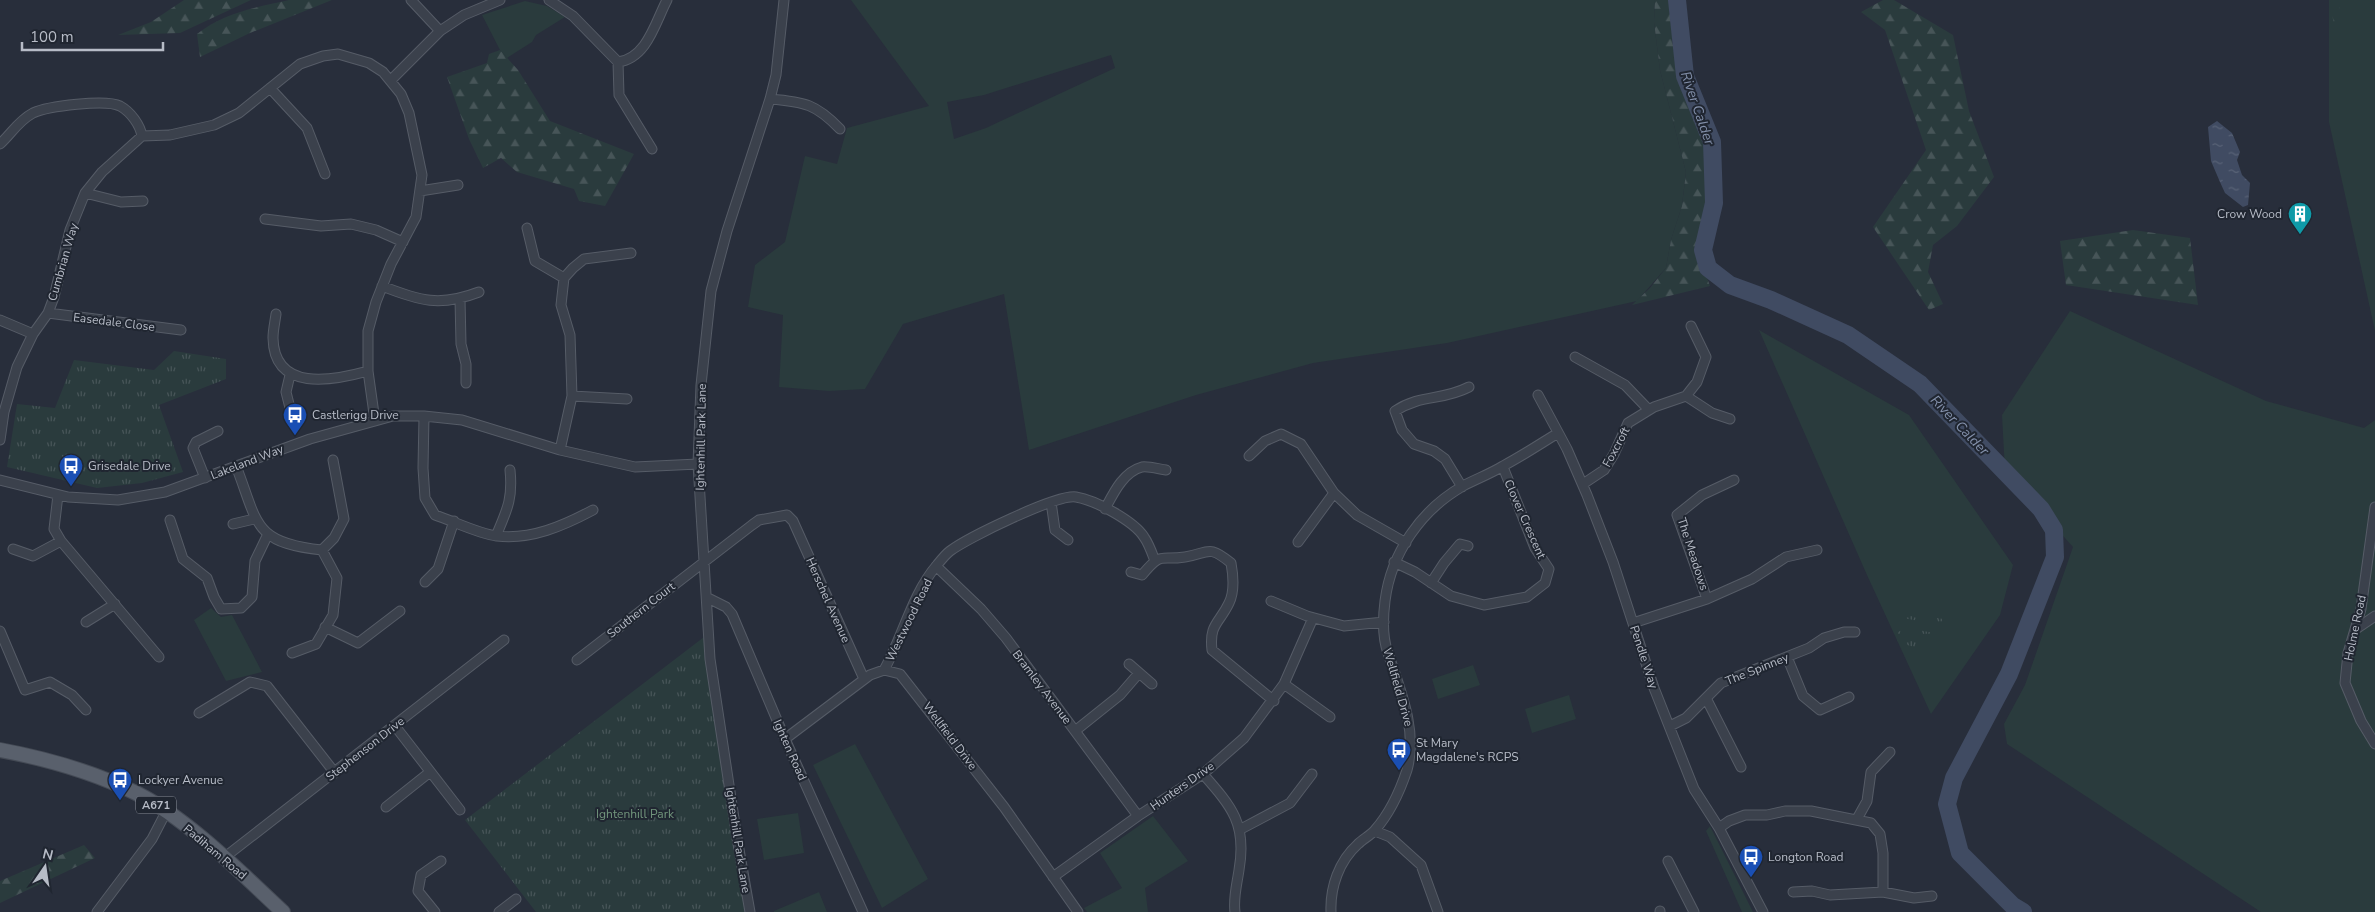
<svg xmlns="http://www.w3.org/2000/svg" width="2375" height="912" viewBox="0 0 2375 912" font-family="'Nunito Sans',sans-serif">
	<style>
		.grass { fill: #2a3b3d; fill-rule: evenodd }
		.forest { fill: url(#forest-firs) }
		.park { fill: url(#park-tufts) }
		.water { fill: url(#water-ripples) }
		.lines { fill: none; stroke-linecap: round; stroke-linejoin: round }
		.river { stroke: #404b62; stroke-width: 18 }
		.minor-casing { stroke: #565c67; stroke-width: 11 }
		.primary-casing { stroke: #444a55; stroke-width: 16 }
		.minor { stroke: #3b414c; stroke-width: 9 }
		.primary { stroke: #59606c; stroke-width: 14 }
		.labels { text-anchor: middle; stroke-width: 4; stroke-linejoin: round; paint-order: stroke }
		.shield { fill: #202631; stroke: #8a8f9a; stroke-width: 1 }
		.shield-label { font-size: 11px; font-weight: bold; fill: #b7bcc7 }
		.poi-label { font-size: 12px; fill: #b7bcc7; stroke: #202631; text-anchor: start }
		.street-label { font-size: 12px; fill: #b7bcc7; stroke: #202631 }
		.park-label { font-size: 12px; fill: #71957c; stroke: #202631 }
		.water-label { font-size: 14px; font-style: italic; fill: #8390aa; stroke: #202631 }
	</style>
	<defs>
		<pattern id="forest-firs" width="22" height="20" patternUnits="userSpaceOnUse" patternTransform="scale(1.25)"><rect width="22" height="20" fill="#2a3b3d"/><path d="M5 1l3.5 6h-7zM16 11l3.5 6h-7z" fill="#475558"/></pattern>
		<pattern id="park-tufts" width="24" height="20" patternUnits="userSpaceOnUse" patternTransform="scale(1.25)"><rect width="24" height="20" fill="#2a3b3d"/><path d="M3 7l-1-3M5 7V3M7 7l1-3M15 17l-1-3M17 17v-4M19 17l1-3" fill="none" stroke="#475558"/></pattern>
		<pattern id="water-ripples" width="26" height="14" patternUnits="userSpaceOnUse" patternTransform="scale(1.25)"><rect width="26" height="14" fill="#404b62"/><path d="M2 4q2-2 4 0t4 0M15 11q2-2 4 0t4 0" fill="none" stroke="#596377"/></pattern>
	</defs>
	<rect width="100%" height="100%" fill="#282e3b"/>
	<path class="grass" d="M851 0H1655L1654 22 1660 70 1686 172 1682 206 1671 240 1666 268 1637 301 1447 343 1313 363 1196 395 1029 450 1004 294 903 324 865 389 829 391 779 387 783 315 748 307 755 265 785 242 805 156 837 164 847 128 929 106ZM1111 55 1115 68 986 128 954 139 947 102 984 95Z
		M2329 0H2375V331L2329 122Z
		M525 1 547 6 565 17 536 35 532 42 507 58 500 50 482 15Z
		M2070 311 2266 401 2364 428 2375 420V912H2261L2007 744 2004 724 2025 685 2073 547 2005 471 2002 415Z
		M1759 330 1909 415 2013 565 2000 615 1931 714 1867 575Z
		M211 608 221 617 232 615 262 672 226 681 194 620Z
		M1473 665 1480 685 1438 699 1432 679Z
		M1569 695 1576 719 1532 733 1525 709Z
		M855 744 928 879 882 908 813 765Z
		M798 813 804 853 764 860 757 819Z
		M1153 816 1188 861 1145 888 1148 912H1087L1084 908 1122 888 1100 853Z
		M1710 826 1753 912H1742L1706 831Z
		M819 892 827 912H774V911Z"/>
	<path class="forest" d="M184 0H251L180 33 118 35 151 22Z
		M289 0H332L250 33 200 57 197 34C223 13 257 7 289 0Z
		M1655 0H1674L1672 40 1681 89 1708 151 1709 206 1698 253 1710 286 1632 305 1650 288 1666 268 1671 240 1682 206 1686 172 1660 70 1654 22Z
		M1883 0H1894L1953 35 1969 111 1994 177 1957 226 1933 245 1928 272 1943 304 1929 310 1873 227 1926 150 1885 30 1861 12Z
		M2329 0H2342L2334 24Z
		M500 50 518 70 550 121 634 154 605 206 579 201 574 189 517 172 501 158 483 168 469 139 447 77 487 63 489 54Z
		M2133 230 2190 238 2198 305 2066 285 2060 241Z
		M84 845 95 858 0 903V881Z"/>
	<path class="park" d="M174 351 226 359V379L159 405 183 472 142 483 97 488 7 467 17 404 55 408 74 360 154 370Z
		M1898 611 1943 619 1942 625 1897 617Z
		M1907 628 1934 633 1932 649 1928 651 1923 646 1913 647 1897 641 1898 632Z
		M708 634 751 912H536L465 820Z"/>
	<path class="water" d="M2217 121 2232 133 2240 152 2237 160 2242 175 2250 183 2248 205 2243 207 2225 193 2220 182 2211 161 2208 127Z"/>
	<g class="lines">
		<path class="river" d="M1677 0 1685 76 1712 142 1714 203 1703 250 1708 268 1730 285 1771 300 1848 335 1920 384 2041 509 2054 530 2055 557 2009 674 1954 778 1947 804 1960 853 2013 906 2023 912"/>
		<defs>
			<path id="minor" d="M411 0 440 31
				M549 0 573 16 618 62C647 58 655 23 667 0
				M618 62 619 95 652 149
				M391 80 440 31 464 15 500 0
				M270 88 307 128 325 174
				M770 99C805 102 816 104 840 129
				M0 144C12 133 18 121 33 113 48 106 106 99 120 106 131 112 140 125 142 136
				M420 191 458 185
				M85 193 121 202 143 201
				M265 219 321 226 351 224 376 230 403 242
				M527 228 535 261 564 278
				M382 286C420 301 440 307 479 292
				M460 299 461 344 466 364V383
				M48 313 181 330
				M276 314C275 322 273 330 273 338 274 392 332 381 368 371
				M0 320 33 334
				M1575 357 1625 385 1649 410
				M290 375 286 392 292 416
				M1538 395 1567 449 1587 495 1613 562 1654 688 1694 789 1719 828 1763 912
				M572 396 627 399
				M1686 396 1712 413 1730 419
				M424 416 423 468 425 498 435 515C453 521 479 534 497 536 531 540 563 526 593 510
				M0 440 4 412 17 367 33 334 48 313 54 297 70 230 85 193 102 172 142 136 170 135 214 125 239 113 300 64 323 56 338 54 369 63 383 72 401 94 409 113 422 175 416 217 391 264 376 302 368 331V371L375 421
				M560 450 572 396 570 335 561 305 564 278 573 268 584 259 631 253
				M1249 456 1265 441 1281 434 1301 444 1334 493 1357 515 1406 543
				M236 466C258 522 252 543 322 550L337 578 333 615 316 644 292 653
				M205 478 193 448 196 442 218 431
				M0 480 68 497 118 500 165 492 310 439 393 416H424L462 420 560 450 635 467 698 464
				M1583 484 1604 470 1614 454 1628 423 1654 407 1686 396 1697 382 1706 357 1691 326
				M1462 487 1445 459 1434 451 1414 444 1402 430 1395 411C1421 394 1442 401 1469 387
				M58 495 54 529 61 541 159 657
				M1051 502 1055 530 1068 540
				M2375 507 2361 609 2348 653 2345 683 2361 721 2375 744
				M1105 509C1113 494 1123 472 1142 467 1148 466 1159 469 1166 470
				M170 520 183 559 207 578 214 597 221 609 241 608 252 597 255 561 268 534
				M233 524 254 519
				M496 536C507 510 513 499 510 470
				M1298 542 1334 493
				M13 549 33 556 61 541
				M322 550 334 538 344 519 333 460
				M1394 562 1415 572 1451 596 1484 605 1527 597 1545 583 1549 569 1535 548 1503 467
				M936 566 981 609 1006 638 1138 816
				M1131 572 1142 575C1162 551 1159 561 1185 557 1209 553 1208 544 1231 563 1233 574 1235 591 1229 603 1219 624 1209 624 1212 650L1274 701
				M425 582 438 569 454 521
				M1431 583 1444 563 1460 544 1468 546
				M708 598 726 607 732 614 785 739 863 912
				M1707 599 1677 515 1702 495 1734 480
				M1271 601 1307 616 1344 626 1384 622
				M86 622 115 604
				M1633 623 1707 599 1752 579 1786 557 1817 550
				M325 627 358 643 400 611
				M2356 629 2375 616
				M0 631 25 690 50 682 72 695 86 710
				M1787 657 1803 696 1820 710 1849 697
				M577 660 752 525 759 520 787 515 793 521 864 679
				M1129 664 1152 684
				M884 670C903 636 912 594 937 565 941 560 946 554 950 551 967 538 1057 494 1076 497 1095 500 1134 521 1144 537 1149 544 1152 553 1155 561
				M1284 684 1330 717
				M1706 698 1741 767
				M199 713 250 682 267 686 335 773
				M395 726 460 810
				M1670 726 1686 718 1721 683 1809 648 1824 638 1844 632H1855
				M1075 731 1120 695 1139 673
				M785 739 870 675 884 670 900 674 1004 807 1078 912
				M1203 774C1232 807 1247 824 1239 870 1237 884 1233 898 1235 912
				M386 807 430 772
				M1857 819 1867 801 1871 772 1890 752
				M1719 828 1729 821 1745 815H1767L1785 811H1811L1871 823 1880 834 1883 853V892
				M1241 829 1290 803 1312 774
				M1375 831 1390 837 1421 865 1438 912
				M225 857 504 640
				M1668 861 1694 912
				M1053 877 1138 816 1203 774 1244 738 1284 684 1313 618
				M1793 892 1812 891 1830 895 1883 892 1914 898 1932 896
				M1660 911V912
				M97 912 152 839 166 812
				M435 912 418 891 421 875 441 861
				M499 912 516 899
				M750 912 737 838 710 659 698 464 701 385 711 291 727 231 770 99 776 75 784 0
				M1331 912C1330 887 1339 861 1358 844 1363 839 1371 835 1375 830 1390 813 1400 791 1407 770 1418 731 1400 689 1388 653 1382 637 1383 617 1385 601 1391 553 1421 510 1463 486 1476 479 1490 474 1503 466 1522 456 1540 444 1558 433"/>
			<path id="primary" d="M0 750C48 759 94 772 138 794 189 820 241 873 283 912"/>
		</defs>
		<use href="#minor" class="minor-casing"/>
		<use href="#primary" class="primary-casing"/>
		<use href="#minor" class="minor"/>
		<use href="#primary" class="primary"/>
	</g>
	<defs>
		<symbol id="building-pin" viewBox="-11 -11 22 30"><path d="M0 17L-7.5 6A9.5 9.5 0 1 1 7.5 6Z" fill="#0f9aa8" stroke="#202631"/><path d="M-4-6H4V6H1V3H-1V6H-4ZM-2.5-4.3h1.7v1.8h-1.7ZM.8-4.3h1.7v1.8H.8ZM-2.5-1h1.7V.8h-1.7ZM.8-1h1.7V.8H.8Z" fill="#fff"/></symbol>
		<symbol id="bus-pin" viewBox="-11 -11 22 30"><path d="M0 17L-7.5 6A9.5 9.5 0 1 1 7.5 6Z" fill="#1a4fb4" stroke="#202631"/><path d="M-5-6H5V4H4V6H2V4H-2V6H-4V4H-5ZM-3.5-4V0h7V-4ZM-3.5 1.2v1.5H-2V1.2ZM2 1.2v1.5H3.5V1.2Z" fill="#fff"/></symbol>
	</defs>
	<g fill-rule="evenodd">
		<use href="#building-pin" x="2286" y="200" width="28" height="38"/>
		<use href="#bus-pin" x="281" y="401" width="28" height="38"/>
		<use href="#bus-pin" x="57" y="452" width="28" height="38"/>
		<use href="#bus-pin" x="1385" y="736" width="28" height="38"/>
		<use href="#bus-pin" x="106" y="766" width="28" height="38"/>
		<use href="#bus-pin" x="1737" y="843" width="28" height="38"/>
	</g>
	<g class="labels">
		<rect class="shield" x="136" y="796.5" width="40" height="17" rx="4"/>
		<g class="shield-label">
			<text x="156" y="809">A671</text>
		</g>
		<g class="poi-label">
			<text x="2282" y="218" text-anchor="end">Crow Wood</text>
			<text x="312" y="419">Castlerigg Drive</text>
			<text x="88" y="470">Grisedale Drive</text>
			<text x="1416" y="747">St Mary<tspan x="1416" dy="14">Magdalene's RCPS</tspan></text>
			<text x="138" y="784">Lockyer Avenue</text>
			<text x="1768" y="861">Longton Road</text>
		</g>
		<g class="street-label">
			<text transform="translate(63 262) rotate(-74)" y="4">Cumbrian Way</text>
			<text transform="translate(114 322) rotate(7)" y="4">Easedale Close</text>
			<text transform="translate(701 437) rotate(-89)" y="4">Ightenhill Park Lane</text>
			<text transform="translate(1616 447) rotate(-62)" y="4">Foxcroft</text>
			<text transform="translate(247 462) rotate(-21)" y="4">Lakeland Way</text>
			<text transform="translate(1525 519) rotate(66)" y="4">Clover Crescent</text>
			<text transform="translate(1693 554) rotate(72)" y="4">The Meadows</text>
			<text transform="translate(828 600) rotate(66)" y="4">Herschel Avenue</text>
			<text transform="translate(641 610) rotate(-38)" y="4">Southern Court</text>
			<text transform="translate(909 620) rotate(-64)" y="4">Westwood Road</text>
			<text transform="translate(2355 628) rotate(-78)" y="4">Holme Road</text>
			<text transform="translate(1644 657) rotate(72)" y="4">Pendle Way</text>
			<text transform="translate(1757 669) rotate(-22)" y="4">The Spinney</text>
			<text transform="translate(1042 687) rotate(53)" y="4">Bramley Avenue</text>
			<text transform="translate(1398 687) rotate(74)" y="4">Wellfield Drive</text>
			<text transform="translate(950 736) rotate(53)" y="4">Wellfield Drive</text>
			<text transform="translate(365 749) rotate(-38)" y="4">Stephenson Drive</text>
			<text transform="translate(790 750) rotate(66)" y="4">Ighten Road</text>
			<text transform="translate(1182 786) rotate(-35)" y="4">Hunters Drive</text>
			<text transform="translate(738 840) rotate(81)" y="4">Ightenhill Park Lane</text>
			<text transform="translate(215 852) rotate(40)" y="4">Padiham Road</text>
		</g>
		<g class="park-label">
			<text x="635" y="818">Ightenhill Park</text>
		</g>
		<g class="water-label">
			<text transform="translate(1698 108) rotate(71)" y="5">River Calder</text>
			<text transform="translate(1960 425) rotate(46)" y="5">River Calder</text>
		</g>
	</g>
	<g transform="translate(45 867) rotate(13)" stroke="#202631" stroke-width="4" paint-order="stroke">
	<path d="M0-4L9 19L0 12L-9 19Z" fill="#b7bcc7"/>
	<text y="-8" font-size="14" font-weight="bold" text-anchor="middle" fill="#b7bcc7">N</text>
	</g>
	<path d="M22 42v8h141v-8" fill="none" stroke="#b7bcc7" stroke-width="2.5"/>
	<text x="30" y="42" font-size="15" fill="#b7bcc7" stroke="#202631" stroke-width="4" paint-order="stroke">100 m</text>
</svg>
